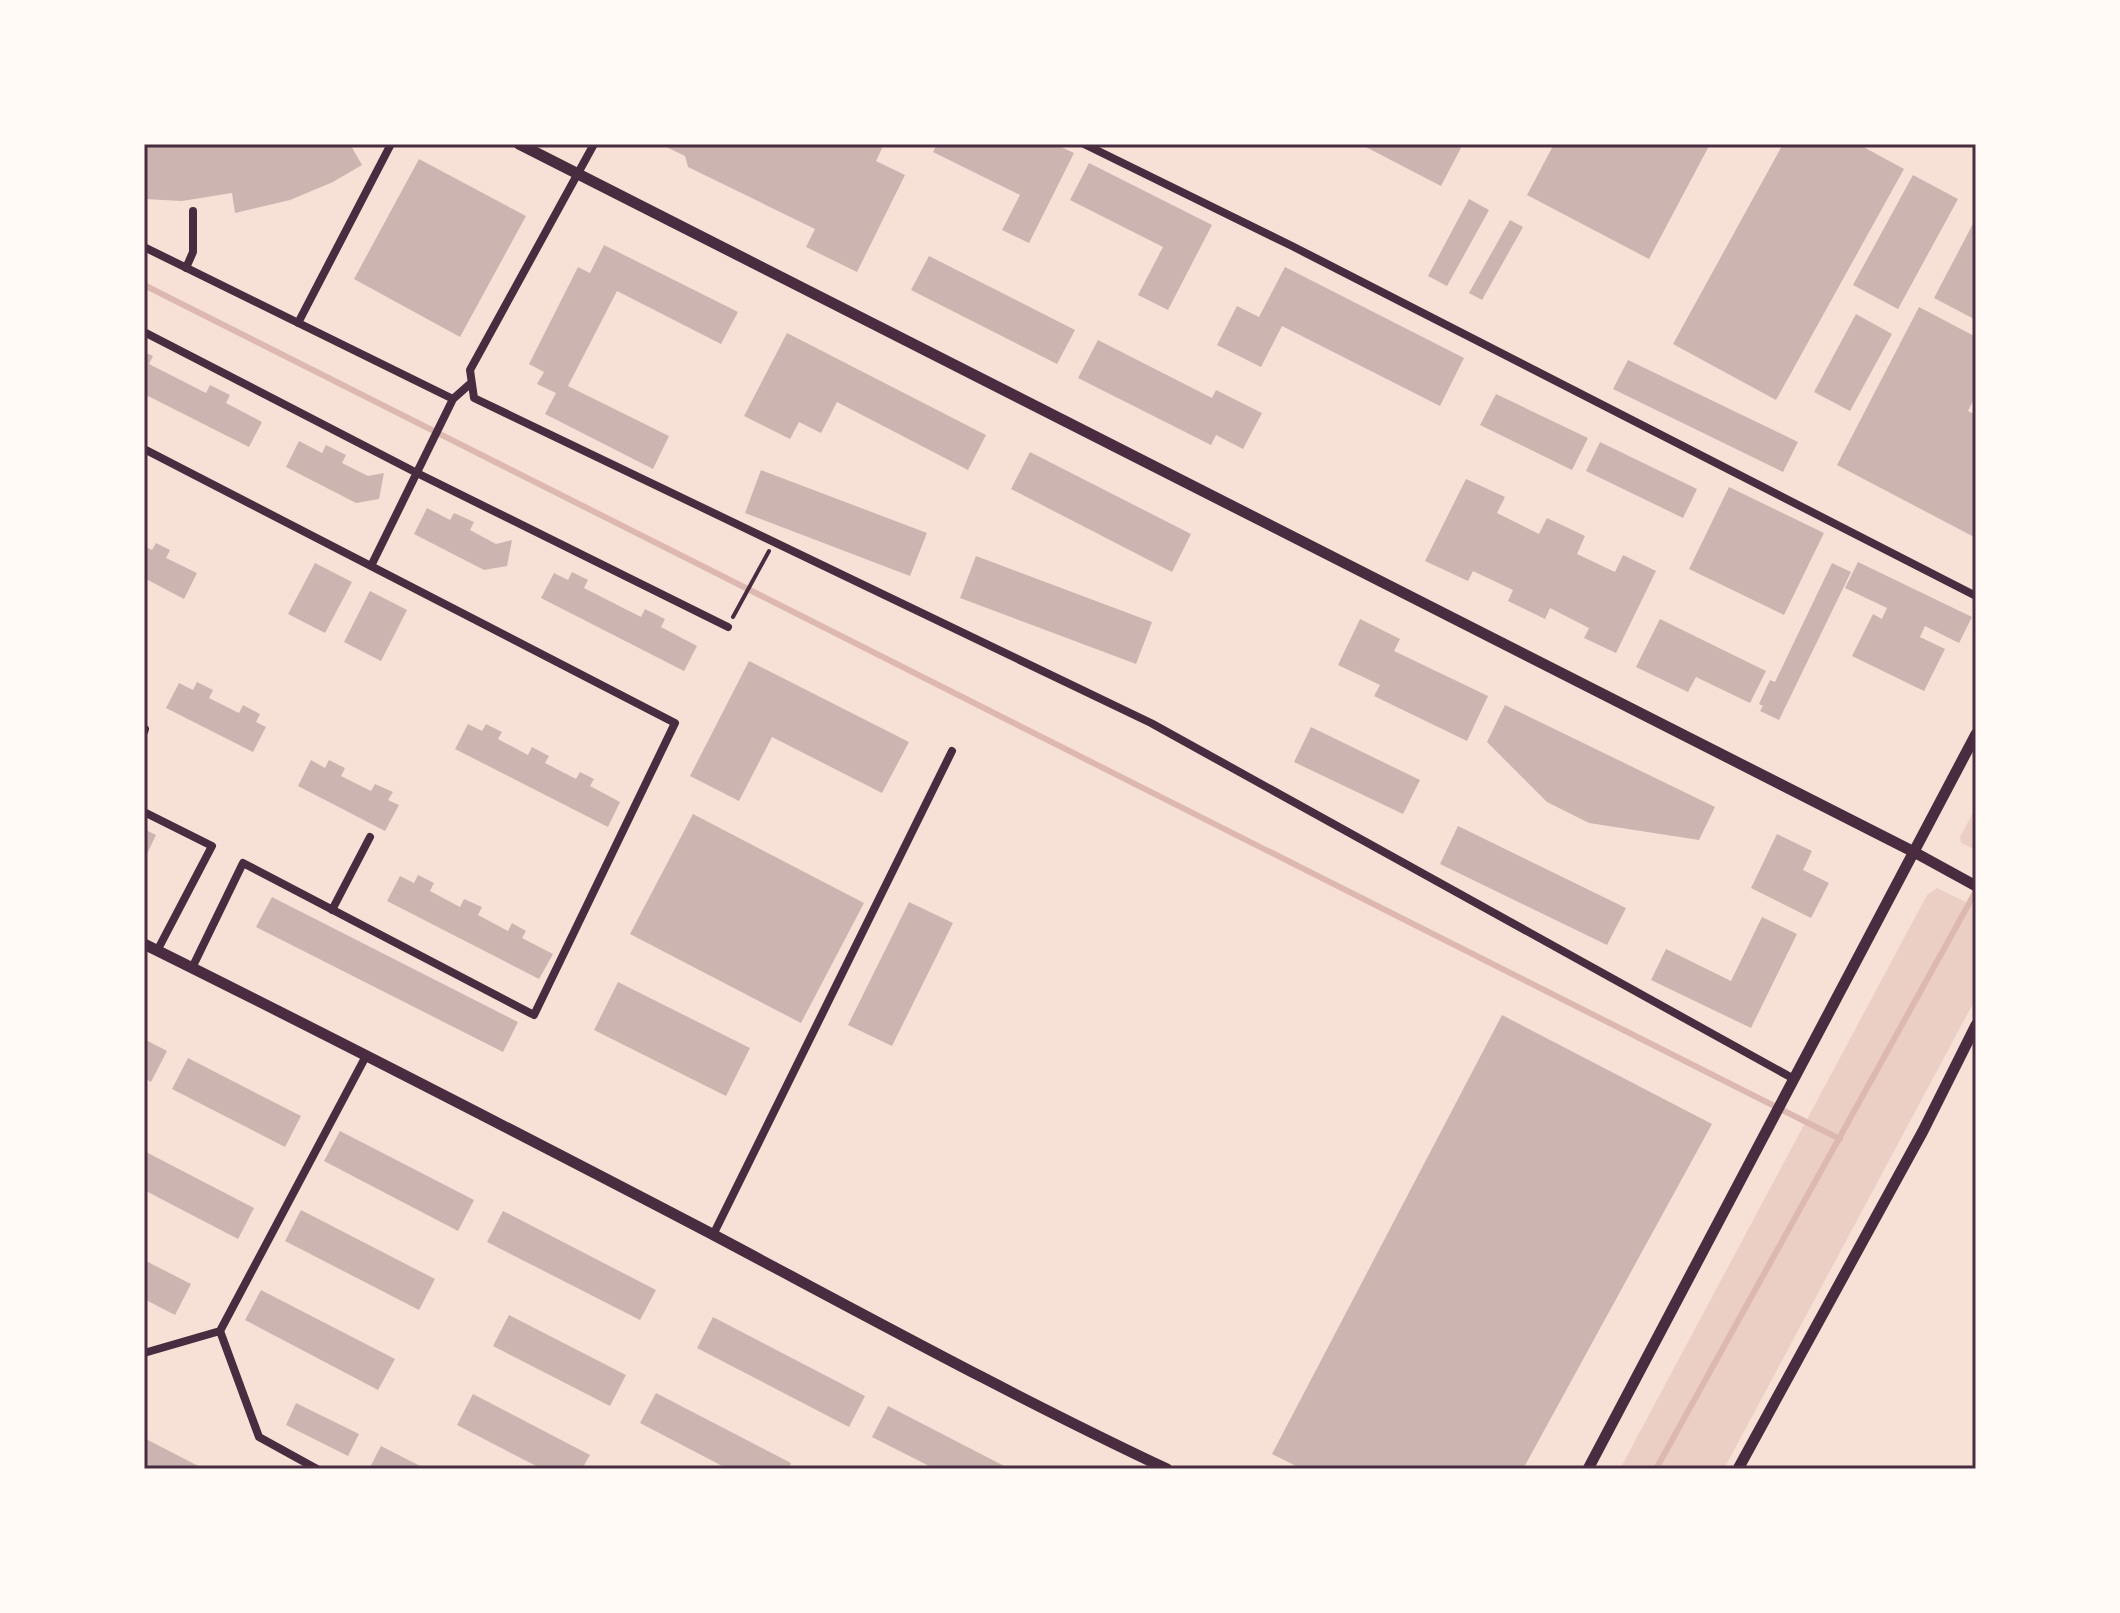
<svg xmlns="http://www.w3.org/2000/svg" width="2120" height="1613" viewBox="0 0 2120 1613" font-family="'Titillium Web',sans-serif">
	<style>
		.green { fill: #ebcfc5 }
		.lines { fill: none; stroke-linecap: round; stroke-linejoin: round }
		.stream { stroke: #dcb8b0; stroke-width: 6 }
		.building { fill: #ccb4b1 }
		.path { stroke: #4a2c40; stroke-width: 4 }
		.minor { stroke: #4a2c40; stroke-width: 8 }
		.tertiary { stroke: #4a2c40; stroke-width: 11 }
		.neatline { fill: none; stroke: #4a2c40; stroke-width: 3 }
	</style>
	<rect width="100%" height="100%" fill="#f7e1d7"/>
	<path class="green" d="M1976 807V850L1961 843 1960 837Z
		M1937 888 1976 907V998L1724 1469H1620L1927 895Z"/>
	<g class="lines">
		<path class="stream" d="M144 285 1840 1139
			M1656 1469 1976 891"/>
	</g>
	<path class="building" d="M144 144H226L227 147 243 144H350L362 165 333 182 290 200 235 213 232 193 182 201 144 199Z
		M660 144H884L876 161 905 175 857 272 806 247 815 229 688 167 685 156Z
		M937 144H1055L1074 153 1029 243 1002 230 1020 195 933 152Z
		M1360 144H1463L1441 186Z
		M1554 144H1710L1649 259 1527 195Z
		M1783 144H1858L1904 169 1776 400 1673 344Z
		M419 159 526 216 460 337 354 279Z
		M1089 163 1212 225 1168 310 1138 295 1163 247 1070 200Z
		M1913 175 1958 199 1898 309 1853 285Z
		M1469 199 1489 210 1447 286 1428 276Z
		M1976 218V320L1934 298Z
		M1510 220 1523 227 1482 300 1469 293Z
		M604 245 738 312 721 344 617 291 568 386 669 436 653 469 545 414 556 393 537 384 544 372 529 364 578 267 590 273Z
		M929 256 1075 330 1057 364 911 290Z
		M1285 267 1464 358 1440 406 1282 326 1261 367 1217 345 1237 306 1259 317Z
		M1919 307 1976 337V395L1968 411 1976 415V538L1837 465Z
		M1856 314 1892 334 1850 411 1814 392Z
		M787 333 986 435 968 470 837 402 821 433 799 422 790 439 744 416Z
		M1098 340 1212 398 1216 390 1262 413 1243 449 1216 435 1211 445 1078 378Z
		M144 352 153 356 149 364 206 393 210 385 230 395 226 403 262 422 249 447 144 394Z
		M1628 360 1798 442 1783 472 1613 389Z
		M1496 394 1588 438 1572 470 1480 425Z
		M299 441 322 453 326 445 346 455 342 463 368 476 384 473 379 499 356 503 286 467Z
		M1600 442 1697 489 1683 518 1586 471Z
		M1030 452 1191 534 1172 572 1011 489Z
		M761 470 927 533 910 576 745 513Z
		M1466 479 1505 497 1497 513 1539 534 1547 518 1585 536 1577 554 1615 572 1623 555 1656 571 1616 653 1584 638 1589 628 1550 608 1545 619 1508 601 1513 590 1473 571 1468 581 1425 561Z
		M1729 487 1824 533 1784 615 1689 569Z
		M427 508 450 520 454 513 474 522 470 530 496 544 512 540 507 566 484 570 414 534Z
		M156 543 170 550 166 558 197 573 184 599 144 578V546L152 550Z
		M976 556 1152 622 1136 664 960 598Z
		M1858 562 1972 617 1959 643 1925 626 1920 637 1945 649 1924 691 1852 656 1873 614 1882 619 1887 608 1845 588Z
		M315 563 352 582 325 633 288 614Z
		M1832 563 1851 572 1779 720 1760 711 1763 706 1759 704 1770 680 1775 682Z
		M572 572 588 580 584 588 641 617 645 609 665 619 661 627 697 646 684 671 541 598 554 573 568 580Z
		M370 591 407 610 381 661 344 642Z
		M1360 619 1400 639 1394 651 1488 696 1467 741 1374 696 1380 685 1338 665Z
		M1660 619 1766 671 1750 703 1696 677 1688 692 1636 667Z
		M749 661 909 742 882 793 772 737 739 801 690 776Z
		M197 682 213 690 209 698 239 713 243 705 260 714 256 722 266 727 253 752 166 708 179 683 193 690Z
		M1505 705 1715 807 1699 840 1589 823 1547 802 1487 742Z
		M468 724 482 731 486 724 502 732 498 739 528 755 532 747 549 756 545 763 576 779 580 772 594 779 590 786 620 802 608 827 455 749Z
		M1311 727 1420 780 1403 814 1294 762Z
		M311 760 325 768 329 760 345 768 341 776 371 791 375 784 393 792 388 800 399 805 385 831 298 786Z
		M693 814 864 903 801 1023 630 934Z
		M1458 826 1626 908 1607 945 1440 864Z
		M144 829 156 835 144 860Z
		M1777 834 1812 851 1803 870 1829 883 1811 918 1751 888Z
		M418 875 434 883 430 891 460 907 464 899 482 907 478 915 508 931 512 923 526 931 522 938 553 954 539 979 387 901 400 876 414 883Z
		M272 897 518 1022 503 1052 256 927Z
		M909 902 953 923 892 1046 848 1025Z
		M1762 917 1797 934 1751 1028 1651 980 1666 949 1731 981Z
		M618 982 750 1048 726 1096 594 1030Z
		M1502 1015 1712 1124 1523 1469H1302L1272 1454Z
		M144 1039 167 1051 151 1082 144 1078Z
		M188 1058 301 1116 285 1147 172 1089Z
		M340 1131 474 1200 458 1231 324 1161Z
		M144 1151 254 1208 238 1239 144 1190Z
		M301 1210 435 1279 419 1310 285 1241Z
		M503 1211 656 1290 640 1320 487 1242Z
		M144 1260 191 1284 175 1315 144 1299Z
		M261 1290 395 1359 378 1390 245 1320Z
		M509 1315 626 1375 610 1406 493 1346Z
		M713 1317 865 1396 849 1427 697 1348Z
		M656 1393 791 1463 788 1469H728L640 1423Z
		M473 1394 590 1455 582 1469H542L457 1425Z
		M296 1403 359 1434 348 1456 286 1425Z
		M888 1406 1010 1469H935L872 1437Z
		M144 1438 204 1469H144Z
		M381 1446 426 1469H369Z"/>
	<g class="lines">
		<path class="path" d="M733 617 769 551"/>
		<path class="minor" d="M594 144 470 370 474 398 1151 723 1794 1079
			M1084 144 1292 246 1976 596
			M144 247 453 399
			M186 268 193 252V211
			M298 323 391 144
			M144 332 417 473 728 627
			M144 449 675 723 534 1015 243 863 192 968
			M371 566 453 399 471 383
			M144 732 145 729
			M144 812 212 846 157 951
			M332 910 370 837
			M713 1235 952 751
			M220 1331 259 1437 317 1469
			M144 1353 220 1331 366 1056"/>
		<path class="tertiary" d="M519 144 1914 852 1976 886
			M144 944C334 1038 522 1135 710 1233 861 1313 1012 1396 1167 1469
			M1588 1469 1976 734
			M1738 1469 1923 1131 1976 1025"/>
	</g>
	<rect width="2120" height="1613" fill="none" stroke="#fffaf5" stroke-width="292"/>
	<rect x="146" y="146" width="1828" height="1321" class="neatline"/>
</svg>
